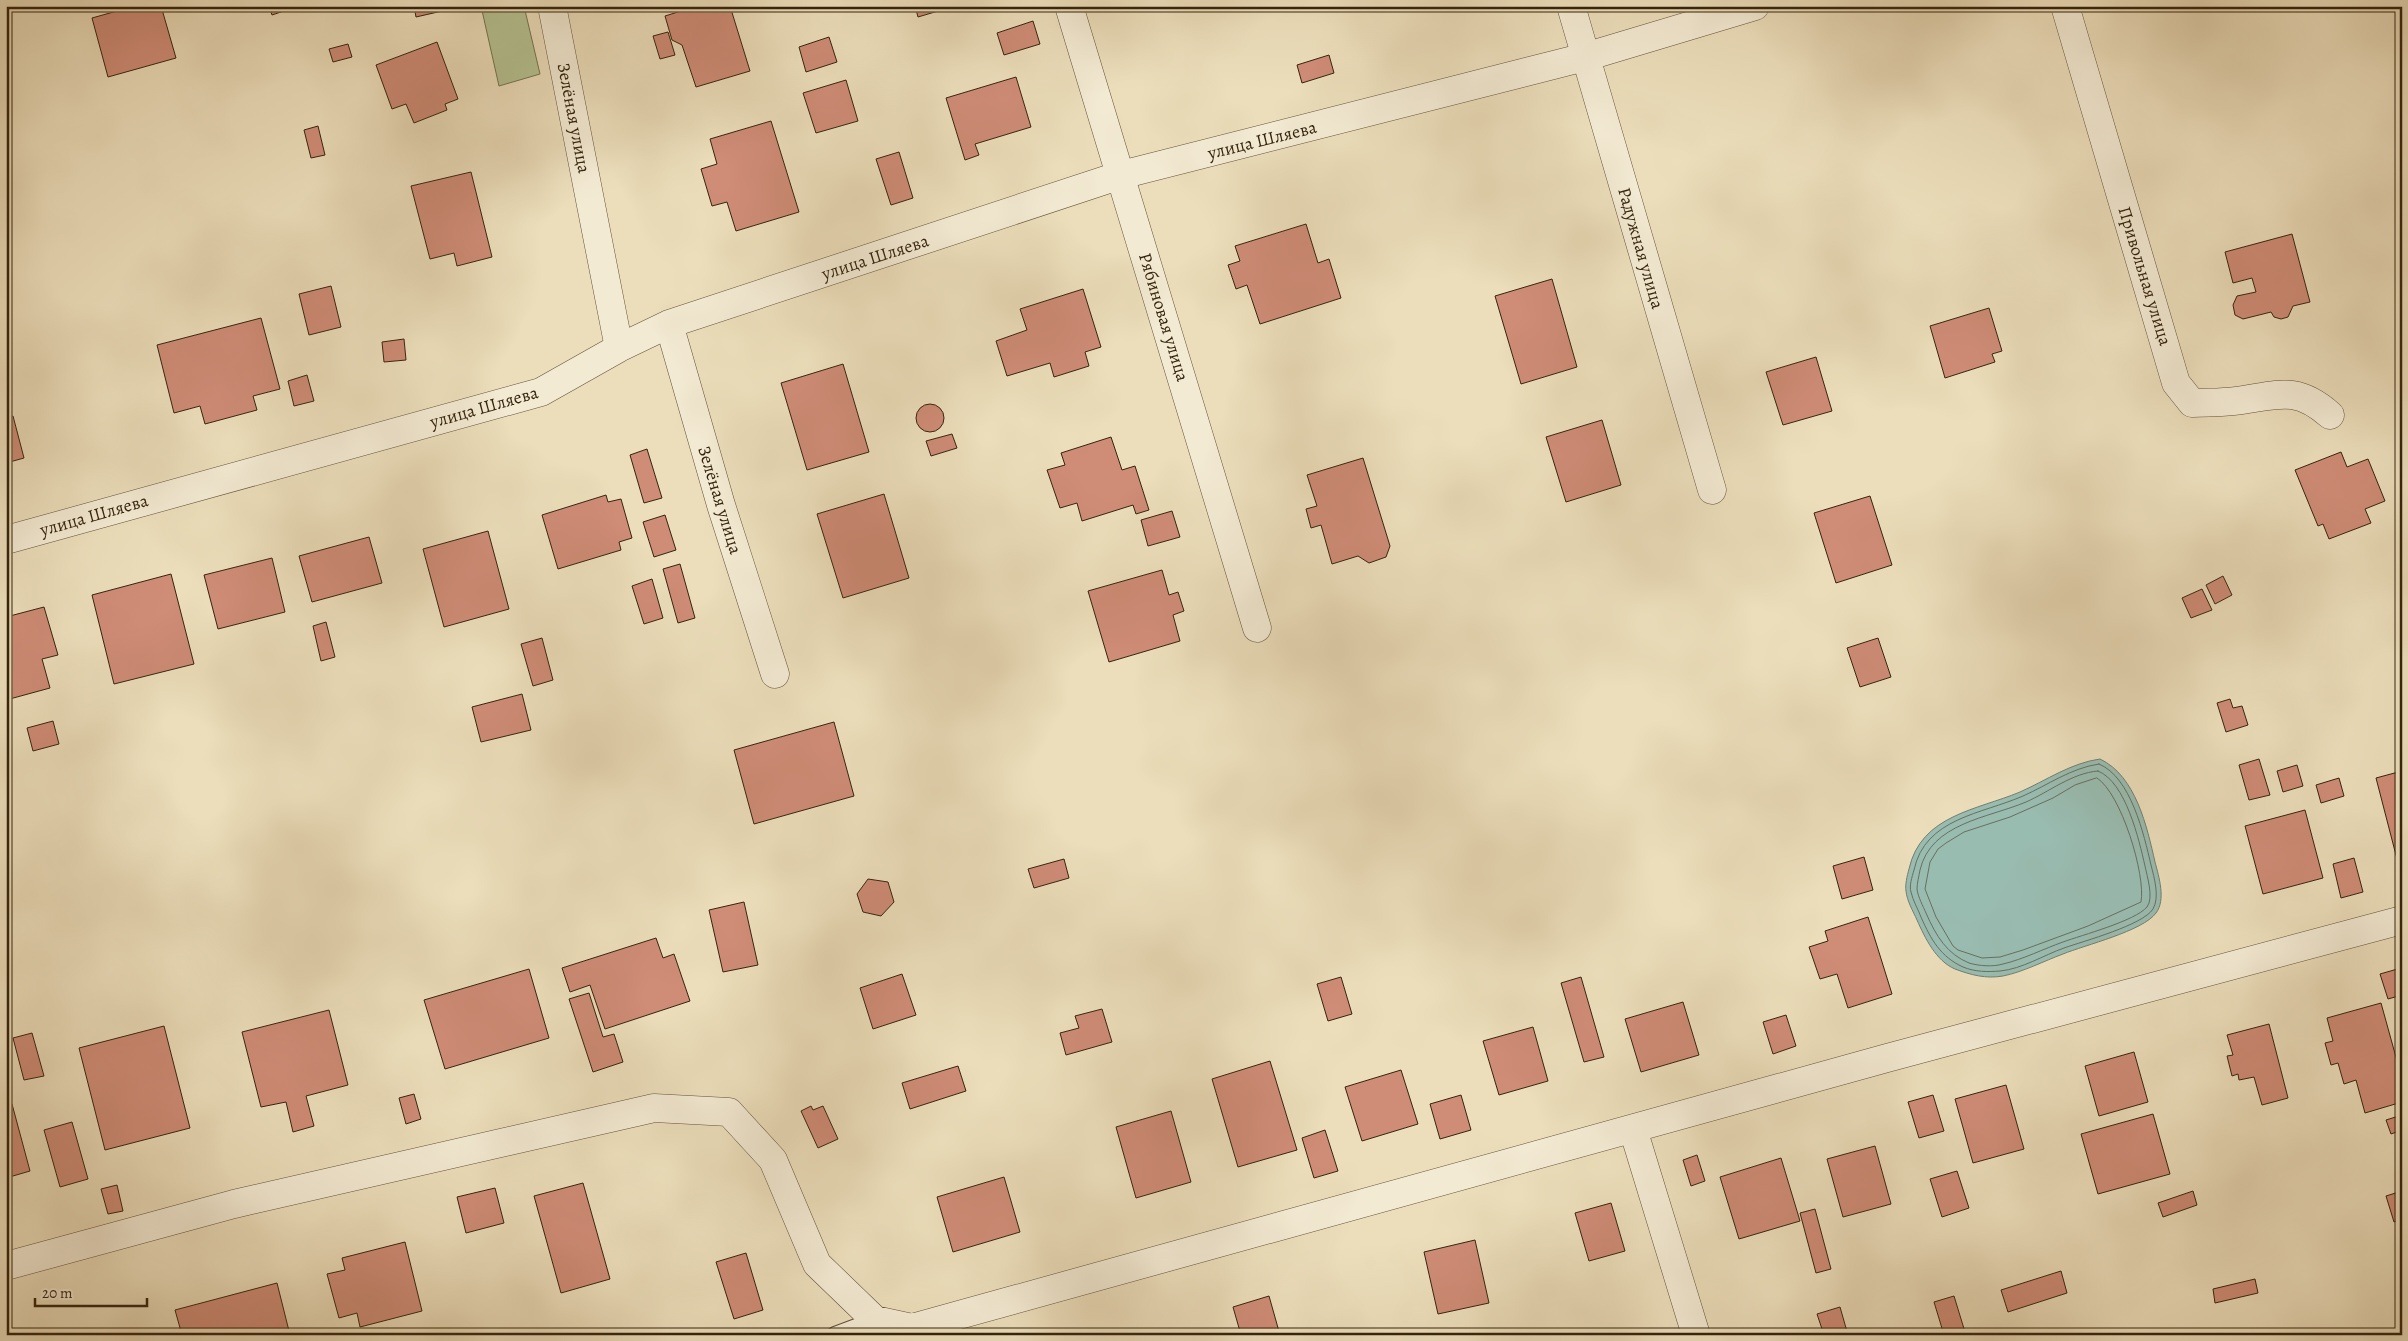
<svg xmlns="http://www.w3.org/2000/svg" width="2408" height="1341" viewBox="0 0 2408 1341" font-family="Alegreya,serif">
	<style>
		.green { fill: #b5c292; stroke: #747350 }
		.water { fill: #99bcb1; stroke: #717f6f }
		.lines { fill: none; stroke-linecap: round; stroke-linejoin: round }
		.shore { stroke: #66705f; stroke-width: 1 }
		.building { fill: #cf8c77; stroke: #34240d }
		.service-casing { stroke: #625238; stroke-width: 18 }
		.minor-casing { stroke: #625238; stroke-width: 29 }
		.service { stroke: #f3ead3; stroke-width: 16 }
		.minor { stroke: #f3ead3; stroke-width: 28 }
		.labels { text-anchor: middle; stroke-width: 4; stroke-linejoin: round; paint-order: stroke }
		.street-label { font-size: 18px; fill: #34240d; stroke: #f3ead3 }
	</style>
	<rect width="100%" height="100%" fill="#ecdebb"/>
	<filter id="stains"><feTurbulence type="fractalNoise" baseFrequency=".004" numOctaves="4"/><feColorMatrix values="0 0 0 0 .2 0 0 0 0 .09 0 0 0 0 .02 0 0 0 .5 -.17"/></filter>
	<radialGradient id="worn" r=".72"><stop offset=".6" stop-color="#630" stop-opacity="0"/><stop offset="1" stop-color="#630" stop-opacity=".3"/></radialGradient>
	<path class="green" d="M481 6H524L540 74 499 86Z"/>
	<path class="water" d="M2100 759C2136 776 2147 827 2155 862 2159 877 2166 900 2156 913 2143 931 2085 945 2063 954 2044 961 2023 972 2003 976 1986 979 1971 975 1955 969 1936 961 1925 938 1917 920 1913 911 1907 901 1906 891 1905 885 1907 876 1909 869 1921 815 1977 810 2020 792 2047 780 2071 763 2100 759Z"/>
	<g class="lines">
		<path class="shore" d="M2099 764C2131 777 2144 835 2151 865 2154 877 2160 897 2153 909 2143 925 2084 941 2064 948 2044 955 2022 969 2000 971 1988 972 1975 972 1963 967 1941 957 1931 940 1921 917 1918 909 1913 901 1911 892 1909 886 1912 877 1914 870 1925 818 1982 814 2023 796 2048 785 2071 768 2099 764Z
			M2098 771C2126 782 2139 840 2145 866 2147 876 2154 898 2147 907 2135 921 2082 935 2063 942 2043 949 2024 959 2003 964 1993 967 1979 966 1969 963 1947 954 1936 936 1926 913 1923 906 1918 897 1917 889 1917 883 1919 876 1920 870 1931 823 1988 818 2026 802 2049 792 2072 773 2098 771Z
			M2097 778C2121 793 2146 875 2141 902L2088 926 2023 950 2000 957 1982 958 1958 950 1953 946 1936 917 1925 889 1930 862 1938 849 1946 843 1964 832 2010 817 2053 798 2075 785Z"/>
	</g>
	<path class="building" d="M135 6H161L176 58 108 77 92 18Z
		M269 6H286L287 10 272 15Z
		M414 6H464L416 17Z
		M697 6H730L750 71 696 87 682 45 672 40 665 16Z
		M915 6H955L918 17Z
		M1033 21 1040 44 1004 55 997 33Z
		M668 32 675 55 660 59 653 36Z
		M829 37 837 62 806 72 799 47Z
		M437 42 458 99 445 104 447 110 414 123 406 104 392 109 376 65Z
		M348 44 352 57 333 62 329 49Z
		M1329 55 1334 73 1302 83 1297 65Z
		M1016 77 1031 127 975 144 979 155 965 160 946 98Z
		M846 80 858 121 816 133 803 93Z
		M771 121 799 212 736 231 727 202 712 206 701 169 717 164 710 139Z
		M318 126 325 155 311 158 304 130Z
		M899 152 913 198 891 205 876 159Z
		M471 172 492 257 457 266 454 253 430 259 411 186Z
		M1306 224 1318 263 1329 259 1341 298 1260 324 1247 285 1236 289 1228 265 1240 261 1235 246Z
		M2292 234 2310 302 2293 306 2288 317 2281 319 2274 317 2271 312 2243 319 2235 315 2233 305 2237 296 2256 292 2252 278 2233 283 2225 252Z
		M1552 279 1577 367 1521 384 1495 296Z
		M331 286 341 327 309 335 299 294Z
		M1083 289 1101 347 1085 352 1089 366 1054 377 1050 363 1007 376 996 341 1027 330 1020 309Z
		M1989 308 2002 351 1992 354 1995 362 1945 378 1930 326Z
		M261 318 280 389 253 396 257 410 205 424 200 406 174 413 157 345Z
		M404 339 406 360 384 362 382 342Z
		M1816 357 1832 411 1783 425 1766 372Z
		M843 364 869 452 807 470 781 383Z
		M307 375 314 401 294 406 288 381Z
		M916 418a14 14 0 1 1 28 0a14 14 0 1 1-28 0Z
		M13 416 24 458 6 463V418Z
		M1602 420 1621 485 1566 502 1546 437Z
		M952 434 957 448 931 456 926 441Z
		M1111 437 1122 470 1135 466 1149 510 1136 514 1133 505 1082 521 1077 503 1060 508 1047 470 1065 465 1061 453Z
		M647 449 662 498 644 503 630 455Z
		M2341 452 2347 467 2368 459 2385 501 2365 509 2371 523 2329 539 2323 524 2318 526 2295 470Z
		M1363 458 1390 546 1386 557 1369 563 1358 556 1332 564 1321 525 1311 528 1306 509 1317 506 1307 475Z
		M884 494 909 578 843 598 817 514Z
		M606 495 608 502 621 499 632 538 619 542 621 550 558 569 542 515Z
		M1870 496 1892 565 1836 583 1814 513Z
		M1172 511 1180 537 1148 546 1141 520Z
		M665 515 676 550 654 557 643 522Z
		M488 531 509 609 444 627 423 549Z
		M369 537 382 583 312 602 299 556Z
		M272 558 285 612 218 629 204 575Z
		M680 564 695 618 678 623 663 569Z
		M1162 570 1169 595 1178 592 1184 611 1173 615 1180 641 1109 662 1088 591Z
		M171 574 194 664 114 684 92 595Z
		M2223 576 2232 595 2215 604 2206 585Z
		M652 579 663 618 644 624 632 586Z
		M2202 589 2212 610 2191 618 2182 598Z
		M44 607 58 655 42 659 50 688 6 700V617Z
		M326 622 335 657 321 661 313 626Z
		M542 638 553 680 533 686 521 644Z
		M1878 638 1891 677 1860 687 1847 648Z
		M522 694 531 730 481 742 472 707Z
		M2230 699 2233 708 2242 706 2248 725 2226 732 2217 703Z
		M53 721 59 744 33 751 27 728Z
		M834 722 854 796 754 824 734 750Z
		M2259 759 2270 795 2249 800 2239 765Z
		M2297 765 2303 786 2283 792 2277 771Z
		M2402 771V858L2397 859 2376 778Z
		M2339 778 2344 796 2321 803 2316 785Z
		M2305 810 2323 878 2263 894 2245 826Z
		M1864 857 1873 890 1842 899 1833 866Z
		M2354 858 2363 892 2341 898 2333 864Z
		M1064 859 1069 878 1034 888 1028 869Z
		M868 879 888 882 894 902 881 916 863 912 857 894Z
		M744 902 758 965 723 972 709 910Z
		M1868 917 1892 994 1848 1008 1837 974 1820 979 1809 947 1828 941 1825 931Z
		M656 938 663 958 674 954 690 1001 605 1029 590 985 570 992 562 968Z
		M2401 968 2402 995 2388 999 2380 974Z
		M529 969 549 1038 445 1069 424 1000Z
		M902 974 916 1015 873 1029 860 988Z
		M1341 977 1352 1014 1328 1021 1317 984Z
		M1581 977 1604 1057 1584 1062 1561 983Z
		M589 993 603 1037 614 1034 623 1062 593 1072 569 999Z
		M1683 1002 1699 1055 1641 1072 1625 1019Z
		M2381 1003 2402 1079V1102L2365 1113 2356 1080 2344 1084 2338 1063 2331 1065 2325 1043 2333 1041 2327 1018Z
		M1102 1009 1112 1042 1066 1055 1060 1033 1079 1028 1075 1016Z
		M329 1010 348 1085 306 1096 314 1126 293 1132 286 1102 261 1107 242 1032Z
		M1786 1015 1796 1046 1773 1054 1763 1022Z
		M2269 1024 2288 1098 2262 1105 2254 1077 2239 1080 2238 1074 2232 1076 2227 1056 2233 1055 2227 1035Z
		M164 1026 190 1128 105 1150 79 1048Z
		M1533 1027 1548 1081 1499 1095 1483 1041Z
		M32 1033 44 1076 24 1080 13 1038Z
		M2134 1052 2148 1102 2099 1116 2085 1066Z
		M1270 1061 1297 1150 1238 1167 1212 1079Z
		M958 1066 966 1091 910 1109 902 1083Z
		M1401 1070 1418 1124 1362 1141 1345 1087Z
		M2006 1085 2024 1149 1973 1163 1955 1099Z
		M414 1094 421 1119 406 1124 399 1098Z
		M1461 1095 1471 1130 1440 1139 1430 1104Z
		M1933 1095 1944 1131 1919 1138 1908 1102Z
		M12 1104 30 1171 6 1178V1106Z
		M811 1106 813 1110 823 1106 838 1139 818 1148 801 1111Z
		M1171 1111 1191 1182 1136 1198 1116 1127Z
		M2153 1114 2170 1174 2098 1194 2081 1134Z
		M2402 1115V1130L2391 1134 2386 1120Z
		M72 1122 88 1179 60 1187 44 1130Z
		M1325 1130 1338 1171 1314 1178 1302 1138Z
		M1875 1146 1891 1204 1843 1217 1827 1159Z
		M1697 1155 1705 1181 1691 1186 1683 1160Z
		M1781 1158 1800 1221 1739 1239 1720 1177Z
		M1957 1171 1969 1208 1942 1217 1930 1179Z
		M1004 1177 1020 1232 953 1252 937 1197Z
		M583 1183 610 1279 561 1293 534 1196Z
		M117 1185 123 1211 108 1214 101 1189Z
		M495 1188 504 1223 466 1233 457 1197Z
		M2193 1191 2197 1205 2163 1217 2158 1203Z
		M2402 1191V1219L2394 1222 2386 1196Z
		M1611 1203 1625 1251 1589 1261 1575 1213Z
		M1815 1209 1831 1269 1816 1273 1800 1213Z
		M1475 1240 1489 1303 1438 1314 1424 1252Z
		M405 1242 422 1311 360 1327 357 1313 339 1318 327 1274 345 1270 342 1258Z
		M746 1253 763 1310 734 1319 716 1262Z
		M2061 1271 2067 1293 2008 1312 2001 1290Z
		M2255 1279 2258 1293 2215 1303 2213 1289Z
		M277 1283 290 1335H182L175 1310Z
		M1269 1296 1280 1335H1241L1233 1307Z
		M1954 1296 1965 1332 1944 1335 1934 1302Z
		M1840 1307 1848 1335H1824L1817 1314Z"/>
	<g class="lines">
		<defs>
			<path id="service" d="M835 1335 875 1320"/>
			<path id="minor" d="M552 6 619 348
				M1069 6 1257 628
				M1571 6 1712 490
				M2065 6 2176 383 2192 403C2206 402 2221 403 2235 401 2276 396 2295 384 2330 415
				M669 324 721 505 775 674
				M6 540 541 392 619 348 669 324 1121 175 1585 57 1755 6
				M1633 1129 1696 1335
				M6 1266 234 1204 654 1108 729 1112 773 1160 817 1264 875 1320 912 1328 1887 1058 2402 920"/>
		</defs>
		<use href="#service" class="service-casing"/>
		<use href="#minor" class="minor-casing"/>
		<use href="#service" class="service"/>
		<use href="#minor" class="minor"/>
	</g>
	<g class="labels">
		<g class="street-label">
			<text transform="translate(574 118) rotate(79)" y="6">Зелёная улица</text>
			<text transform="translate(1262 140) rotate(-14)" y="6">улица Шляева</text>
			<text transform="translate(1641 248) rotate(74)" y="6">Радужная улица</text>
			<text transform="translate(875 257) rotate(-18)" y="6">улица Шляева</text>
			<text transform="translate(2145 276) rotate(73)" y="6">Привольная улица</text>
			<text transform="translate(1164 317) rotate(73)" y="6">Рябиновая улица</text>
			<text transform="translate(484 407) rotate(-16)" y="6">улица Шляева</text>
			<text transform="translate(720 500) rotate(73)" y="6">Зелёная улица</text>
			<text transform="translate(94 515) rotate(-16)" y="6">улица Шляева</text>
		</g>
	</g>
	<rect width="2408" height="1341" fill="none" stroke="#ecdebb" stroke-width="25"/>
	<rect x="8" y="8" width="2393" height="1326" fill="none" stroke="#34240d" stroke-width="2.5"/>
	<rect x="12" y="12" width="2383" height="1316" fill="none" stroke="#34240d"/>
	<path d="M35 1298v8h112v-8" fill="none" stroke="#34240d" stroke-width="2.5"/>
	<text x="42" y="1298" font-size="15" fill="#34240d" stroke="#f3ead3" stroke-width="4" paint-order="stroke">20 m</text>
	<rect width="100%" height="100%" filter="url(#stains)"/>
	<rect width="100%" height="100%" fill="url(#worn)"/>
</svg>
